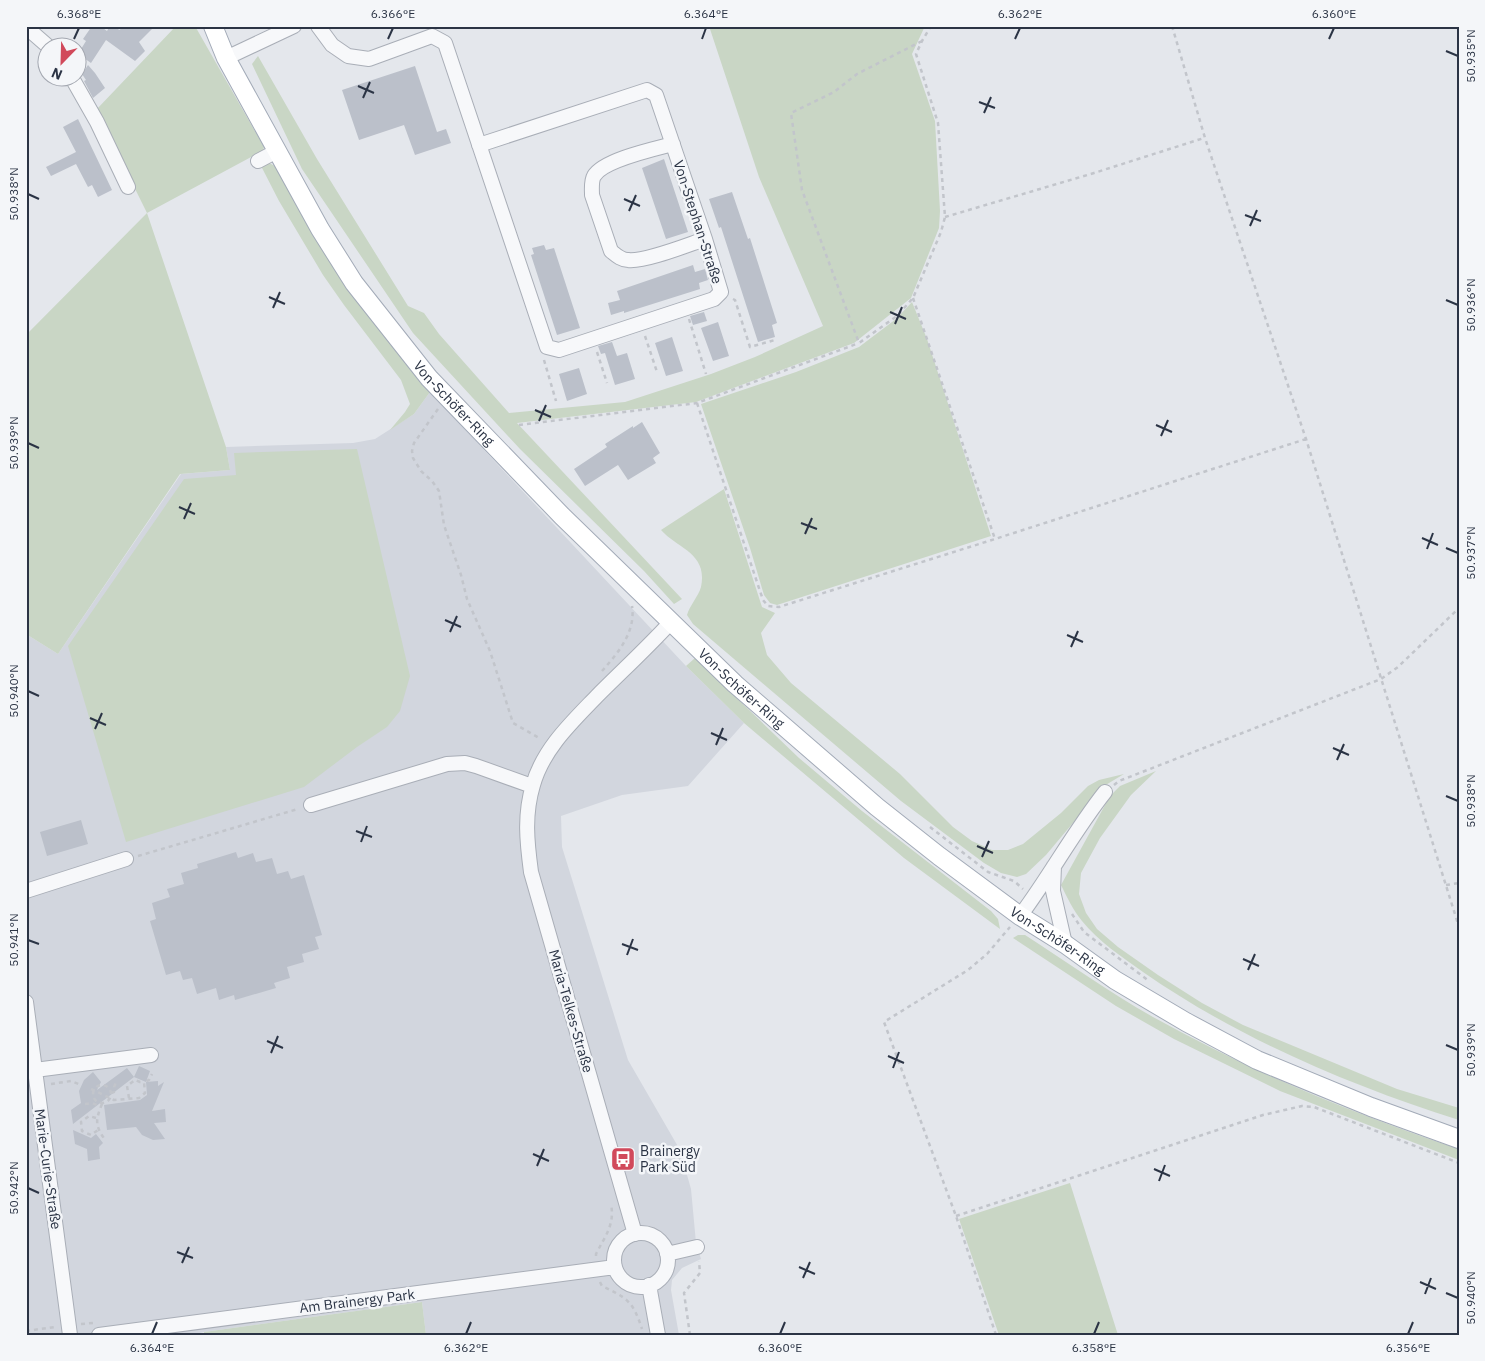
<svg xmlns="http://www.w3.org/2000/svg" width="1485" height="1361" viewBox="0 0 1485 1361" font-family="'IBM Plex Sans',sans-serif">
	<style>
		.built { fill: #d2d6de }
		.green { fill: #c9d6c5 }
		.building { fill: #bbc0ca }
		.lines { fill: none; stroke-linecap: round; stroke-linejoin: round }
		.minor-casing { stroke: #a9aeb7; stroke-width: 16 }
		.major-casing { stroke: #a3abb8; stroke-width: 20 }
		.path { stroke: #c2c5cb; stroke-width: 2.5; stroke-dasharray: 4 4; stroke-linecap: butt }
		.minor { stroke: #f7f8fa; stroke-width: 14 }
		.major { stroke: #fff; stroke-width: 18 }
		.ticks { fill: none; stroke: #2b3445; stroke-width: 2 }
		.labels { text-anchor: middle; stroke-width: 5; stroke-linejoin: round; paint-order: stroke }
		.street-label { font-size: 14px; fill: #2b3445; stroke: #f4f6f9 }
		.poi-label { font-size: 14px; fill: #2b3445; stroke: #f4f6f9; text-anchor: start }
		.neatline { fill: none; stroke: #2b3445; stroke-width: 2 }
		.ticks-label { font-size: 12px; text-anchor: middle; fill: #2b3445 }
	</style>
	<rect width="100%" height="100%" fill="#e4e7ec"/>
	<path class="built" d="M430 392 686 666 744 723 688 786 622 795 561 816 562 847 628 1060 680 1150 691 1189 696 1243 701 1259 682 1268 672 1280 671 1290 679 1335H426L422 1302 204 1332 200 1333V1335H26V634L58 654 181 474 230 470 226 447 353 443 375 439 414 414Z"/>
	<path class="green" d="M176 26H195L264 147 263 151 255 158 253 156 147 213 226 447 230 470 180 474 58 654 26 634V335L147 213 96 110Z
		M709 26H925L912 54 935 121 940 211 939 228 911 298 854 343 696 402 517 423 682 599 674 604 644 571 520 449 413 333 302 169 252 64 258 56 317 159 408 306 424 313 439 334 509 413 625 402 711 374 755 357 823 326 759 177Z
		M267 162 275 166 303 215 363 307 430 392 414 414 390 430 405 412 410 404 401 380 344 305 323 275 279 201 260 164Z
		M912 302 927 339 991 536 777 605 770 603 764 595 750 548 701 404 796 372 859 347 896 319Z
		M357 449 410 676 400 711 387 727 357 747 304 787 126 842 68 646 184 479 236 475 234 453Z
		M724 489 762 607 775 613 761 633 767 655 791 683 900 774 953 827 972 841 992 850H1008L1023 844 1061 813 1088 786 1099 780 1124 774 1104 786 1046 855 1026 874 1017 877 1001 873 984 863 901 801 693 624 687 615C690 605 698 597 701 587 708 553 678 549 661 530Z
		M695 658 799 758 862 811 991 911 998 919 1000 929 904 858 744 723 686 666Z
		M1156 771 1131 795 1100 838 1081 873 1079 894 1086 913 1097 929 1118 947 1158 975 1202 1003 1243 1025 1397 1089 1459 1108V1120C1348 1085 1238 1038 1143 972 1122 957 1098 941 1082 921 1073 910 1067 897 1061 885L1110 796 1120 786Z
		M1018 935H1025C1067 962 1109 992 1153 1017 1250 1071 1353 1114 1459 1149V1160L1280 1091 1174 1039 1116 1006 1013 938Z
		M1070 1183 1118 1335H999L959 1219Z
		M422 1302 426 1335H204V1332Z"/>
	<path class="building" d="M92 26H100L107 31 110 26H116L119 30 126 26H155L139 42 145 51 135 61 106 40 91 63 78 54 86 41 83 39Z
		M88 65 95 73 105 88 93 98 84 81 86 80 82 74Z
		M415 66 437 132 446 129 451 143 415 155 404 125 359 140 342 90Z
		M78 119 112 190 98 197 92 185 88 187 76 164 51 176 46 167 76 152 63 127Z
		M664 159 688 232 666 239 642 168Z
		M732 192 748 239 750 238 777 323 772 325 775 337 758 342 721 227 719 228 709 199Z
		M544 245 546 250 554 248 580 328 557 335 531 255 534 254 532 248Z
		M693 265 695 272 705 269 708 280 699 283 700 289 624 313V311L611 315 608 303 620 300 617 291Z
		M704 312 707 321 693 325 690 316Z
		M718 322 729 356 713 361 701 328Z
		M672 337 683 371 666 376 655 343Z
		M612 342 617 356 627 353 635 379 615 385 605 353 601 354 598 346Z
		M579 368 587 394 567 401 559 374Z
		M642 422 660 453 653 458 656 463 628 480 618 465 585 486 574 469 607 447 605 444 633 426V428Z
		M81 820 88 844 47 856 40 832Z
		M236 852 238 858 253 853 256 862 272 858 277 874 288 871 291 879 304 875 322 935 315 937 319 949 302 954 304 962 287 967 290 978 274 983 276 988 235 1000 234 995 219 1000 216 988 197 994 192 978 183 980 180 971 166 975 150 921 156 919 152 903 170 897 167 889 184 884 181 873 198 868 197 864Z
		M139 1066 150 1071 146 1082 134 1077Z
		M127 1068 134 1077 73 1124 71 1110 81 1103 79 1091 84 1080 93 1072 101 1082 97 1090Z
		M158 1081V1086L164 1082 152 1111 165 1109 166 1122 154 1123 165 1139 153 1140 142 1135 136 1127 107 1130 104 1105 140 1100 147 1095 146 1082Z
		M73 1130 91 1138 96 1134 103 1143 99 1147 100 1159 88 1161 87 1149 75 1144Z"/>
	<g class="lines">
		<defs>
			<path id="minor" d="M318 26 332 45 348 56 369 59 432 36 445 43 547 347 559 350 714 299 721 292 705 239 656 95 647 90 479 145
				M26 27 50 48
				M226 58 294 26
				M72 78 97 122 128 187
				M673 144C654 149 603 160 594 176 591 181 592 190 592 195L611 251C616 255 621 260 628 260 645 262 687 245 705 239
				M258 161 277 151
				M311 805 447 764 465 763 476 766 532 786
				M1054 866 1053 891 1065 944
				M26 891 126 859
				M1020 916C1050 876 1074 831 1105 792
				M26 1002 70 1335
				M35 1070 151 1055
				M614 1260a27 27 0 1 1 54 0a27 27 0 1 1-54 0Z
				M635 1234 531 872C527 842 524 815 533 785 543 749 572 722 597 696 621 672 647 648 670 623
				M667 1254 697 1247
				M649 1285 658 1335
				M99 1335 615 1267"/>
			<g id="major">
				<path id="s1" d="M213 26 226 58 320 229 354 283 429 378 562 516 735 684 877 807 939 856 1020 916 1065 944 1115 980 1186 1022 1257 1060 1371 1107 1459 1139"/>
			</g>
		</defs>
		<use href="#minor" class="minor-casing"/>
		<use href="#major" class="major-casing"/>
		<path class="path" d="M1172 26 1205 138 1306 439 1459 927
			M922 41 857 74 834 92 791 113 802 190 859 343 897 316 913 298 941 232 945 217 938 123 916 54 922 41 931 26
			M945 217 1094 173 1204 138
			M913 298 995 539
			M733 299 735 300 750 347 775 340
			M689 319 706 374
			M645 336 657 372
			M597 352 607 383
			M544 360 556 401
			M697 403 763 600 768 606 779 607 995 539 1306 439
			M438 409 414 443 412 451 413 458 421 471 432 481 439 491 444 525 461 575 467 599 490 651 513 723 541 739
			M519 425 697 403 859 343
			M602 671C618 653 636 632 632 606
			M1114 785 1119 781 1381 679 1398 667 1459 608
			M930 827 988 872 1014 881 1023 889
			M138 856 298 809
			M1446 885 1459 883
			M1072 914 1084 932 1149 981
			M51 1084 71 1081 81 1085
			M93 1094a9 9 0 1 1 18 0a9 9 0 1 1-18 0Z
			M91 1089 114 1100 139 1098 145 1093 144 1082 149 1080 152 1074
			M111 1093 114 1092V1087L117 1080
			M129 1098 127 1086 135 1080 140 1082H144
			M85 1104 92 1103 97 1105 98 1102
			M102 1104C95 1121 95 1126 106 1141
			M96 1118 89 1116 81 1122 82 1131 91 1135 98 1130
			M956 1216 1263 1115 1302 1106 1314 1107 1459 1163
			M596 1256V1254C605 1236 615 1225 611 1204
			M600 1282 602 1286C627 1298 633 1301 642 1329
			M81 1324 93 1323
			M26 1331 55 1327
			M690 1335 684 1293 700 1273 699 1261
			M996 1335 956 1216 884 1022 968 970 987 954 1010 927"/>
		<use href="#minor" class="minor"/>
		<use href="#major" class="major"/>
	</g>
	<path class="ticks" d="M74 39 79 28M388 39 393 28M702 39 706 28M1015 39 1020 28M1329 39 1334 28M1446 51 1458 56M358 86 374 93M363 98 370 82M979 102 995 108M984 113 991 97M28 194 39 199M624 199 640 206M629 211 636 195M1245 215 1261 221M1250 226 1257 210M269 297 285 304M1446 300 1458 305M273 308 280 292M890 312 906 319M895 324 902 307M535 410 551 417M539 421 546 405M1156 425 1172 432M1161 436 1168 420M28 443 39 448M179 507 195 514M184 519 191 503M801 523 817 529M805 534 812 518M1422 538 1438 545M1446 548 1458 553M1427 549 1433 533M445 620 461 627M450 632 457 616M1067 635 1083 642M1071 647 1078 631M28 691 39 696M90 718 106 725M95 729 102 713M711 733 727 740M716 745 723 728M1333 748 1349 755M1337 760 1344 744M1446 796 1458 801M356 831 372 837M361 842 367 826M977 846 993 853M982 857 989 841M28 940 39 944M622 944 638 950M627 955 633 939M1243 959 1259 966M1248 970 1255 954M267 1041 283 1048M1446 1045 1458 1050M271 1053 278 1036M888 1056 904 1063M893 1068 899 1052M533 1154 549 1161M537 1166 544 1149M1154 1169 1170 1176M1159 1181 1165 1165M28 1188 39 1193M177 1252 193 1258M182 1263 189 1247M799 1267 815 1274M803 1278 810 1262M1420 1282 1436 1289M1446 1293 1458 1298M1425 1294 1431 1278M152 1334 157 1322M466 1334 471 1322M780 1334 785 1322M1094 1334 1099 1322M1408 1334 1413 1322"/>
	<defs>
		<symbol id="bus-square" viewBox="-11 -11 22 22"><rect x="-9" y="-9" width="18" height="18" rx="4" fill="#d1495b" stroke="#f4f6f9"/><path d="M-5-6H5V4H4V6H2V4H-2V6H-4V4H-5ZM-3.5-4V0h7V-4ZM-3.5 1.2v1.5H-2V1.2ZM2 1.2v1.5H3.5V1.2Z" fill="#fff"/></symbol>
	</defs>
	<g fill-rule="evenodd">
		<use href="#bus-square" x="609" y="1145" width="28" height="28"/>
	</g>
	<g class="labels">
		<g class="street-label">
			<text transform="translate(698 222) rotate(72)" y="5">Von-Stephan-Straße</text>
			<text dy="5" stroke="none"><textPath href="#s1" startOffset="450">Von-Schöfer-Ring</textPath></text>
			<text dy="5" stroke="none"><textPath href="#s1" startOffset="855">Von-Schöfer-Ring</textPath></text>
			<text dy="5" stroke="none"><textPath href="#s1" startOffset="1260">Von-Schöfer-Ring</textPath></text>
			<text transform="translate(571 1011) rotate(74)" y="5">Maria-Telkes-Straße</text>
			<text transform="translate(48 1169) rotate(82)" y="5">Marie-Curie-Straße</text>
			<text transform="translate(357 1301) rotate(-7)" y="5">Am Brainergy Park</text>
		</g>
		<g class="poi-label">
			<text x="640" y="1156">Brainergy<tspan x="640" dy="16">Park Süd</tspan></text>
		</g>
	</g>
	<rect width="1485" height="1361" fill="none" stroke="#f4f6f9" stroke-width="55"/>
	<g transform="translate(62 62) rotate(203)"><circle r="24" fill="#f4f6f9" stroke="#a4a8b1"/>
	<path d="M0-4L9 19L0 12L-9 19Z" fill="#d1495b"/>
	<text y="-8" font-size="14" font-weight="bold" text-anchor="middle" fill="#2b3445">N</text>
	</g>
	<rect x="28" y="28" width="1430" height="1306" class="neatline"/>
	<g class="ticks-label">
		<text x="79" y="18">6.368°E</text>
		<text x="393" y="18">6.366°E</text>
		<text x="706" y="18">6.364°E</text>
		<text x="1020" y="18">6.362°E</text>
		<text x="1334" y="18">6.360°E</text>
		<text transform="translate(1471 56) rotate(-90)" y="4">50.935°N</text>
		<text transform="translate(14 194) rotate(-90)" y="4">50.938°N</text>
		<text transform="translate(1471 305) rotate(-90)" y="4">50.936°N</text>
		<text transform="translate(14 443) rotate(-90)" y="4">50.939°N</text>
		<text transform="translate(1471 553) rotate(-90)" y="4">50.937°N</text>
		<text transform="translate(14 691) rotate(-90)" y="4">50.940°N</text>
		<text transform="translate(1471 801) rotate(-90)" y="4">50.938°N</text>
		<text transform="translate(14 940) rotate(-90)" y="4">50.941°N</text>
		<text transform="translate(1471 1050) rotate(-90)" y="4">50.939°N</text>
		<text transform="translate(14 1188) rotate(-90)" y="4">50.942°N</text>
		<text transform="translate(1471 1298) rotate(-90)" y="4">50.940°N</text>
		<text x="152" y="1352">6.364°E</text>
		<text x="466" y="1352">6.362°E</text>
		<text x="780" y="1352">6.360°E</text>
		<text x="1094" y="1352">6.358°E</text>
		<text x="1408" y="1352">6.356°E</text>
	</g>
</svg>
